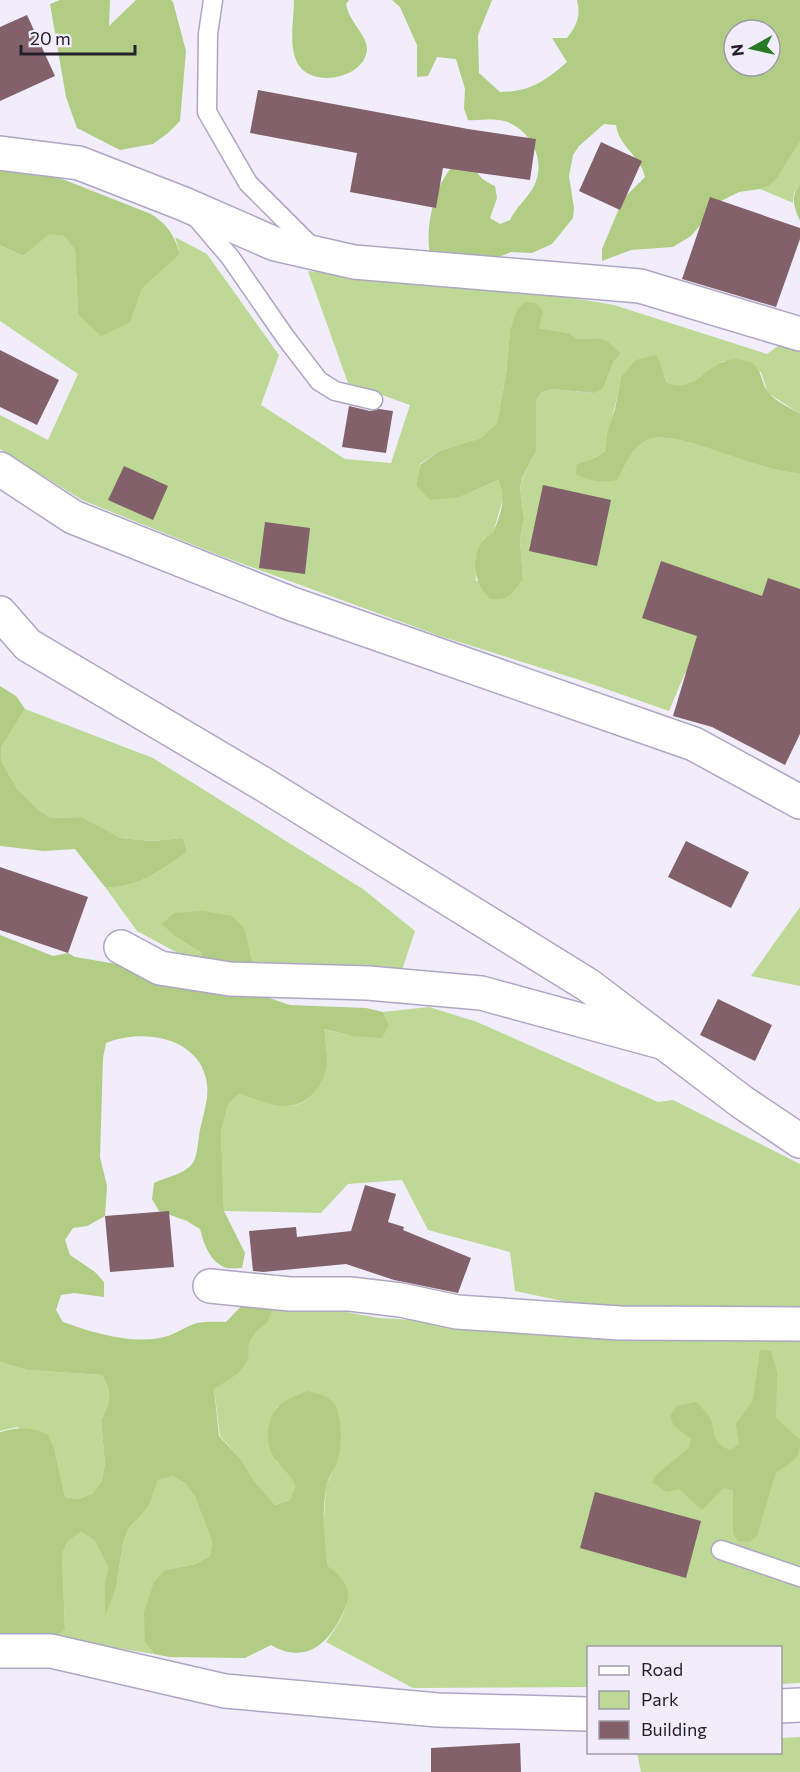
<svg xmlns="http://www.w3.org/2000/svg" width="800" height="1772" viewBox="0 0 800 1772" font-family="Commissioner,sans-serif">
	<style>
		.green { fill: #bed895; fill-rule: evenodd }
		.forest { fill: #b0cd83; fill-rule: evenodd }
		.building { fill: #83616b }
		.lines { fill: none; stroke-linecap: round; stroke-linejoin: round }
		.lane-casing { stroke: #aea6c5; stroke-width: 21 }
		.street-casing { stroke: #aea6c5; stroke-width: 36 }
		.secondary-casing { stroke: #aea6c5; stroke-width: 36 }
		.lane { stroke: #fff; stroke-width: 18 }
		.street { stroke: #fff; stroke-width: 33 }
		.secondary { stroke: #fff; stroke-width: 33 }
	</style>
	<rect width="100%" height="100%" fill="#f1edfb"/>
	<path class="green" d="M800 141V184L794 193 793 203 760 189C781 181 787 158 800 141Z
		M49 233 64 236 75 250 78 314 130 321 142 289 180 254 175 237 207 254 279 355 261 405 345 459 391 463 410 405 348 383 308 271 532 291 614 305 767 354 785 341 800 348V414L768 393 761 372 723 361 687 386 676 387 666 382 661 364 621 377C617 402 609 426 605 451L597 457 577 464 616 480C625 465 632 448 647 440 673 426 763 475 800 473V717L747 688 685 673 669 711 586 682 440 636 224 557 82 500 0 449V415L48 440 78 374 0 321V245L23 256ZM539 328 569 333 578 339 599 338 621 354 614 361 603 389 593 393 552 389 541 393 536 401V452L522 479 520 488 524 519 520 539 523 579 476 581 475 559 484 538 493 533 503 499V489L498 480 460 497 416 485 420 464 439 451 481 438 497 423 506 375 510 331Z
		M25 709 153 758 363 889 415 931 397 985 253 972 163 924C174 937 185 945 201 950L202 966 137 931 105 887C137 889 161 870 187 852L183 838 151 841 121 838 82 817 51 818 39 810 17 789 2 762 1 748Z
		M800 907V986L751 976Z
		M429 1007 477 1022 658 1102 673 1100 800 1164V1311L591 1307 515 1291 510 1252 428 1230 402 1180 348 1184 321 1213 224 1211 221 1132 228 1105 239 1094C253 1098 269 1105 284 1106 311 1108 327 1081 327 1056 327 1047 325 1038 323 1029L352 1036 389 1025 383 1012Z
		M264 1297 379 1318 800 1342V1683L781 1684 780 1648H588V1687L413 1688 326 1642C346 1614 360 1591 328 1566L323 1535 326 1486 338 1460 278 1406 271 1419 268 1435 277 1462 289 1472 297 1486 290 1500 275 1505 255 1482 240 1458 220 1436 214 1388 239 1373 247 1359 249 1344 256 1332 267 1323Z
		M0 1362 27 1370 102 1375 109 1389 108 1405 101 1420 105 1464 102 1480 93 1493 79 1499 65 1497 55 1451 17 1427 0 1431Z
		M172 1476 186 1484 195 1497 212 1542 210 1556 195 1564 165 1570 145 1642 154 1654 52 1638 65 1630 62 1554 68 1541 81 1532 94 1540 108 1567 105 1581V1614L116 1588 123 1543 128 1529 148 1508 158 1479Z
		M800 1737V1772H641L637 1753 780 1752 781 1738Z"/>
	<path class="forest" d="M60 0H110L109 26 136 0H171L173 2 186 51 180 121 168 133 153 144 120 150 77 128 66 97 50 4Z
		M294 0H349L346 4C349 22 367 35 367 49 366 78 312 89 298 64 288 46 294 20 294 0Z
		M392 0H492L478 35 479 73 500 92C530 92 545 81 567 62L552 38H567C577 25 581 16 577 0H800V141L777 178 770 185 760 189 739 192 721 201 691 236 673 247 631 250 602 261V249L623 199 645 177C640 155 619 147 616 125L604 124 579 146 573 155 569 176 574 208 573 218 552 244 532 253 511 252 482 264 431 259C424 232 433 188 452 167L474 165C478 177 484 181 495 186L497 198 490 218 500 224 510 220C516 207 528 198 534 186 546 162 533 134 510 123 497 117 481 121 468 120L464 109 465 89 456 59 437 57 428 76 417 77V45L400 7ZM734 30H770V66H734Z
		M0 163 42 171 151 214C168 225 174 235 180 254L142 289 130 322 101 336 78 314 75 250 64 236 49 234 23 256 0 245Z
		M800 184V221C794 207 790 197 800 184Z
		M525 302 535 303 543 310 539 328 569 333 578 339 599 338 608 342 621 354 614 361 603 389 594 393 552 389 541 393 536 401V452L522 478 520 488 524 519 520 539 523 579C512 594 509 601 490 599 474 583 469 559 484 539 487 535 492 535 494 530 501 514 507 496 498 480L460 497 430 500 416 485 420 465 439 451 481 438 497 423 506 375 510 331 517 310Z
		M656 355 661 364 666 382C698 399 710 350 746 361 764 366 759 382 769 393 776 402 791 408 800 414V473C763 475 673 426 647 440 632 448 625 465 617 480 602 483 589 481 576 474L577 464 597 457 605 451 608 430 615 409 621 377 636 360Z
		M0 686 16 696 25 709 1 748 2 762 17 789 39 810 51 818 82 817 121 838 151 841 183 838 187 852C161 870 137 889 105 887L75 849 44 851 0 846Z
		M203 911 232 916 244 928 260 995 290 1005 366 1008 383 1012 389 1025 382 1038 352 1036 324 1029C325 1038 327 1048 327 1058 327 1082 311 1106 285 1106 271 1106 253 1098 239 1094L228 1105 221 1132 224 1211 245 1253 242 1268C238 1268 231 1269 227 1268 210 1263 204 1244 200 1229L187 1221 159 1211 152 1199 154 1183C166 1177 187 1174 194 1161 198 1153 198 1139 200 1130 203 1115 209 1099 207 1084 201 1037 143 1028 106 1043L103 1058 100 1157 107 1186 105 1216 87 1226 73 1228 65 1240 70 1255 95 1272 104 1282V1297L74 1293 61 1295 56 1310 63 1322C93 1333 136 1346 168 1336 177 1333 185 1327 194 1324 203 1321 216 1322 226 1322L249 1298 264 1297 272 1310 267 1323 256 1332 249 1344 248 1359 239 1373 214 1389 219 1436 240 1458 255 1482 275 1505 290 1500 296 1486C289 1473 284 1470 276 1460 265 1446 265 1421 278 1407 284 1400 298 1395 307 1391 316 1393 325 1395 332 1401 343 1411 342 1445 338 1459 336 1469 327 1478 326 1488 322 1515 324 1540 328 1566 336 1572 343 1578 347 1588 350 1597 346 1607 342 1615 327 1646 304 1664 271 1645L245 1658 169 1657 154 1654 145 1642 144 1612 154 1582 165 1570 195 1564 210 1556 212 1542 195 1497 186 1484 172 1476 158 1480 148 1508 128 1529 123 1543 116 1588 105 1616V1581L108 1567 94 1540 81 1532 68 1541 62 1554 65 1630 52 1638 0 1639V1432C20 1427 29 1426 48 1435L55 1451 65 1497 79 1499 93 1493 102 1480 105 1464 101 1420 108 1405 109 1389 102 1375 27 1370 0 1362V935L53 956 68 953 75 957 123 965 202 966 201 951C185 944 174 937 162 924L174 913Z
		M760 1350 771 1351 777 1372 776 1418 800 1440C800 1460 792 1462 776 1472L757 1536 749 1542 738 1541 733 1533V1490L723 1488 702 1510 679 1489 666 1492 652 1482 656 1475 689 1448 691 1439 674 1426 670 1416 677 1406 696 1402C700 1406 706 1411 709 1417 718 1432 708 1443 731 1450L739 1444 736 1424 753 1400Z"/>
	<path class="building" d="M27 15 55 76 0 101V27Z
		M258 90 468 129 536 139 530 180 443 168 436 208 350 192 357 153 250 133Z
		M601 142 642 161 620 210 579 191Z
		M710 197 800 228V239L776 307 682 279Z
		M0 350 59 380 37 425 0 407Z
		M349 406 370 411 379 409 393 411 386 453 342 447Z
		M124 466 168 486 153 520 108 500Z
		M543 485 611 500 597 566 529 551Z
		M265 522 310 528 305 574 259 568Z
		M661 561 762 596 768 578 800 589V734L785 765 712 727 673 716 697 636 642 618Z
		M686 841 749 872 731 908 668 877Z
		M0 867 88 897 68 953 0 930Z
		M718 999 772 1025 755 1061 700 1035Z
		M365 1185 396 1194 388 1222 404 1227 403 1230 471 1258 458 1293 394 1280 346 1264 263 1272 253 1271 249 1231 296 1227 297 1237 351 1231Z
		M169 1211 174 1267 110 1272 105 1216Z
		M595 1492 701 1521 686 1578 580 1548Z
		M520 1743 521 1772H431V1748Z"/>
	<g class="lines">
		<defs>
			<path id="lane" d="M213 0 208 34 207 112 248 183 313 248
				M195 216 230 257 286 338 319 381 335 391 373 400
				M721 1550 800 1577"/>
			<path id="street" d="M0 153 79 163 184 204 275 244 354 262 640 286 800 334
				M0 469 73 517 292 604 694 744 800 802
				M121 947 160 968 230 979 368 983 481 993 661 1042
				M210 1286 290 1294H350L401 1300 457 1312 620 1323 800 1324
				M0 1651H51L225 1691 438 1710 588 1714
				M780 1706 800 1705"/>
			<path id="secondary" d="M0 613 28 645 263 784 588 985 742 1102 800 1141"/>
		</defs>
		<use href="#lane" class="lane-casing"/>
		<use href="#street" class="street-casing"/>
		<use href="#secondary" class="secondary-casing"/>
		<use href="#lane" class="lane"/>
		<use href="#street" class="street"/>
		<use href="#secondary" class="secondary"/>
	</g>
	<rect x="587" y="1646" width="195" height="108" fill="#f1edfb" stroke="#9f9ba8" stroke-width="1.5"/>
	<rect x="599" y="1666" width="30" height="9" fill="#ffffff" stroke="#9f9ba8" stroke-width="1.5"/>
	<text x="641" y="1676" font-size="18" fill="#23202c">Road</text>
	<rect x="599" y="1691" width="30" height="18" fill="#bed895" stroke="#9f9ba8" stroke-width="1.5"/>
	<text x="641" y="1706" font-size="18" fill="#23202c">Park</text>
	<rect x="599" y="1721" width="30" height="18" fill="#83616b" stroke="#9f9ba8" stroke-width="1.5"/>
	<text x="641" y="1736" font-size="18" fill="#23202c">Building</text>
	<g transform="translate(752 48) rotate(262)"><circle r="28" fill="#f1edfb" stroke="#9f9ba8" stroke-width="1.5"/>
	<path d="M0-4.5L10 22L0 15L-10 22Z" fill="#297a25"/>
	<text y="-9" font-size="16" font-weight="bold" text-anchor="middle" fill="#23202c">N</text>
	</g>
	<path d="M21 45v9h114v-9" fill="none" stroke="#23202c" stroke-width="3"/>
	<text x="30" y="45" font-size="18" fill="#23202c" stroke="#f1edfb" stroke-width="4.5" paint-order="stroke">20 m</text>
</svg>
